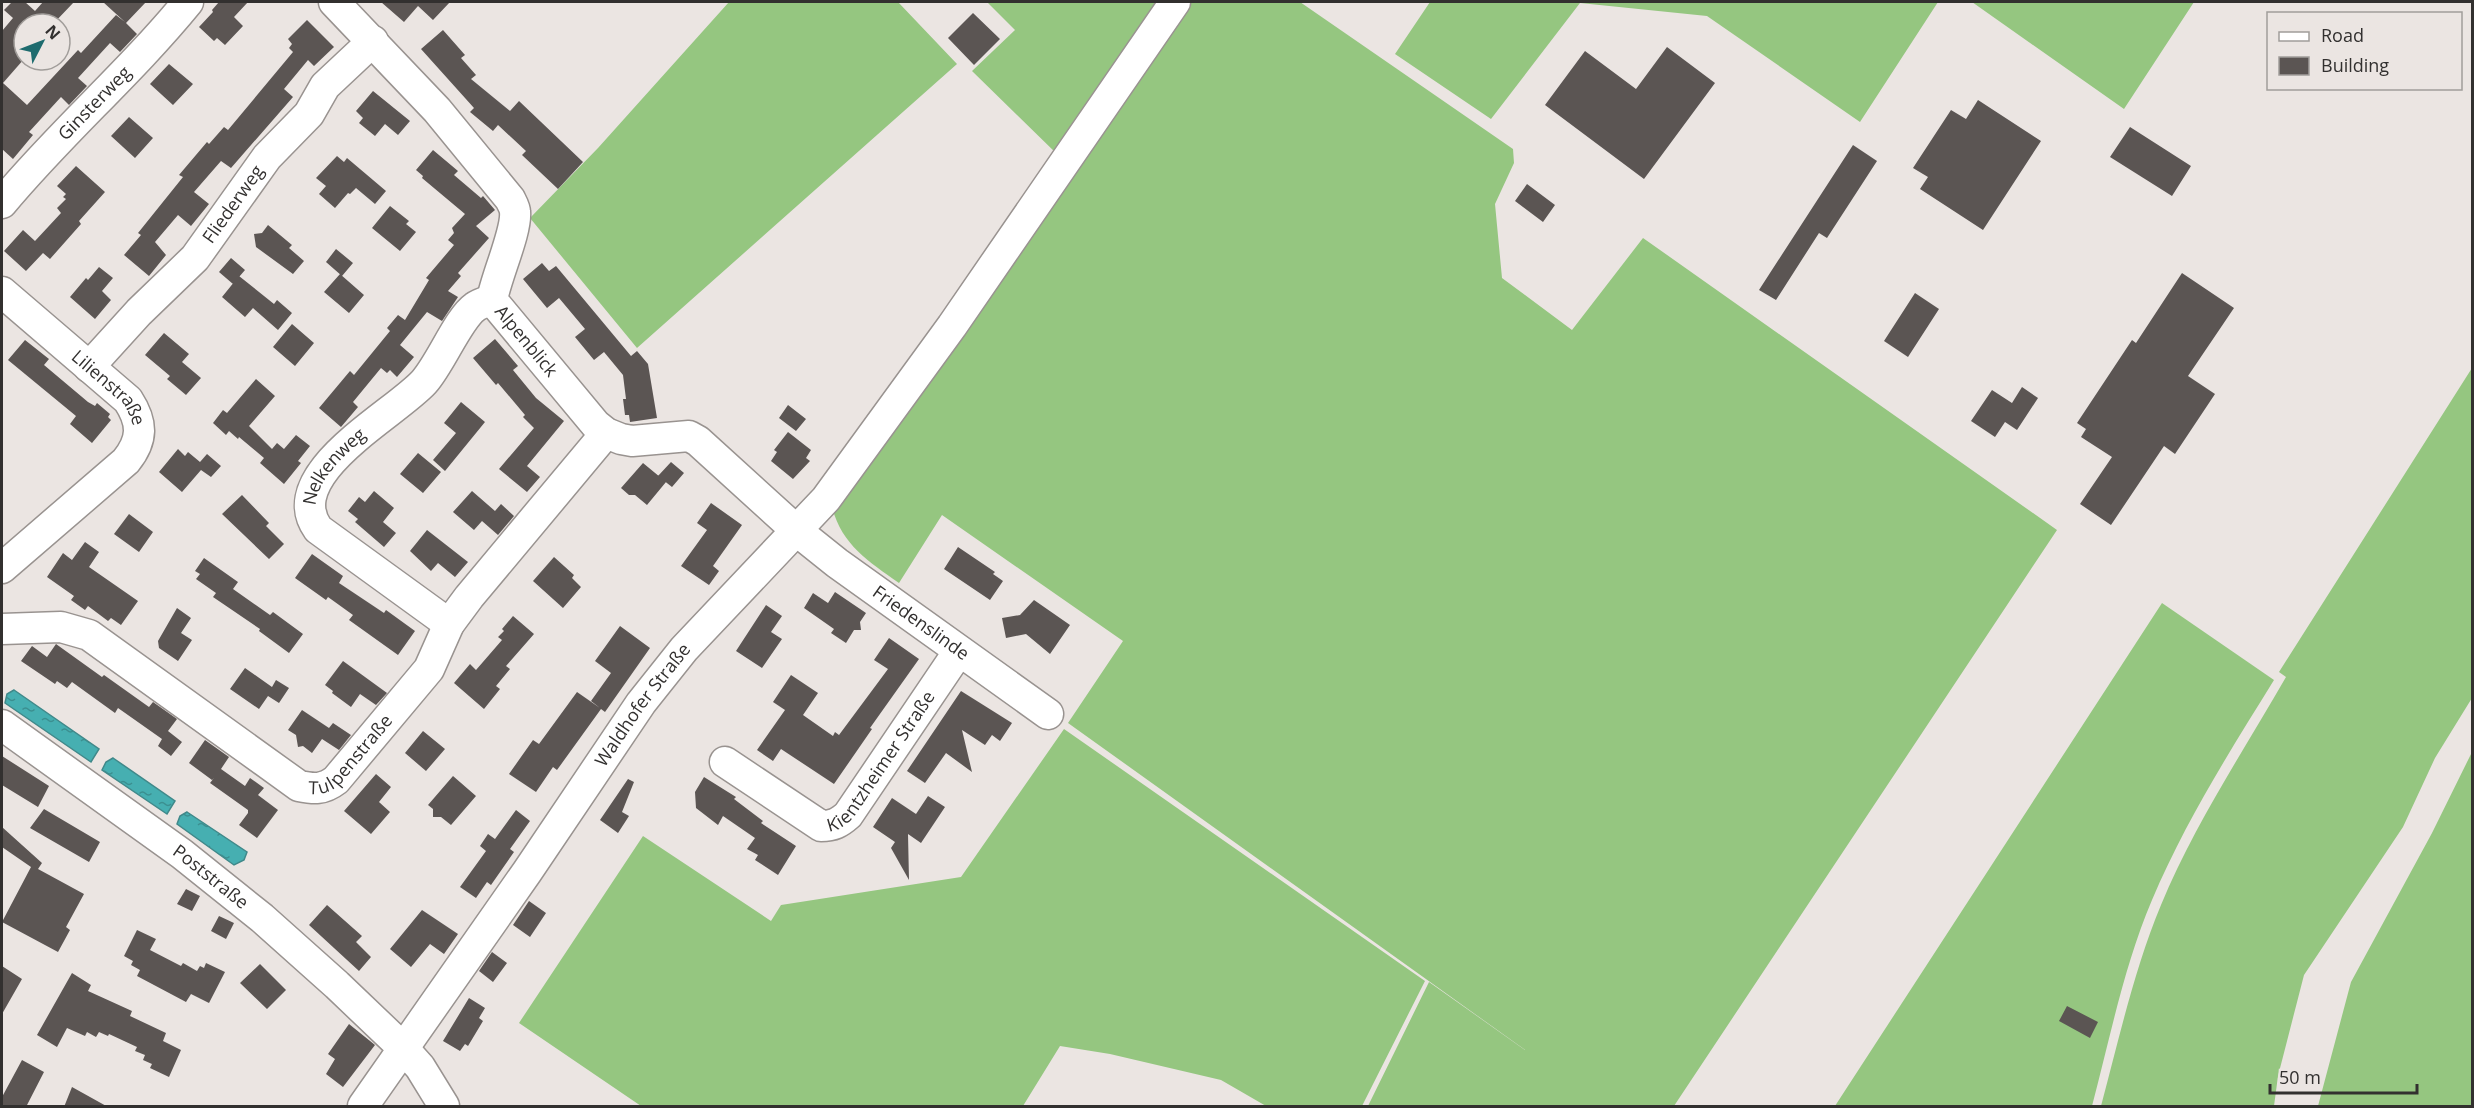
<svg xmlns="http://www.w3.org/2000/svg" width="2474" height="1108" viewBox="0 0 2474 1108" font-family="'Open Sans',sans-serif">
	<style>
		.grass { fill: #95c680 }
		.water { fill: url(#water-ripples); stroke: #40898a; stroke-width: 1.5 }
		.building { fill: #5b5553 }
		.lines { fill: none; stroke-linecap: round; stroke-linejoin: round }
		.minor-casing { stroke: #999390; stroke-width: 33 }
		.minor { stroke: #fff; stroke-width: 30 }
		.labels { text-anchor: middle; stroke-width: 6; stroke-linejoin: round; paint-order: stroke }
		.street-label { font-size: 18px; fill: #32302f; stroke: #ebe5e2 }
	</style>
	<defs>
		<pattern id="water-ripples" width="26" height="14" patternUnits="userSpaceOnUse" patternTransform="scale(1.5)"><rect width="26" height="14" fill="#46afb1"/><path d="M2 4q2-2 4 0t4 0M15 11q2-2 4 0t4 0" fill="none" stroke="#3b8f90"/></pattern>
	</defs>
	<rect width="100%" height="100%" fill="#ebe5e2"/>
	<path class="grass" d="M729 2H898L957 64 637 348 530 218 598 148Z
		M987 2H1165L1059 156 972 71 1015 30Z
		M1186 2H1300L1513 149 1514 163 1495 204 1502 278 1572 330 1643 238 2057 530 1674 1106H1368L1429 982 1542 1062 1068 723 1123 641 942 515 899 583C868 561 842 545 832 507Z
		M1430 2H1938L1860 122 1707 16 1580 3 1491 119 1395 54Z
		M1972 2H2194L2124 109Z
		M2472 368V698L2435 758 2403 827 2304 975 2278 1076 2274 1106H2101C2119 1039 2134 970 2161 905 2194 825 2243 752 2286 677L2279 672Z
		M2162 603 2274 680C2230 751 2185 822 2152 900 2124 966 2110 1038 2092 1106H1835Z
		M1064 729 1425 981 1362 1106H1266L1221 1080 1110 1054 1060 1046 1023 1106H641L519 1023 643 836 771 921 781 905 961 877Z
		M2472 752V1106H2318L2351 982 2432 833Z"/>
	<path class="water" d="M14 690 99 749 91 762 5 703 7 694Z
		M113 758 175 801 167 814 102 770 106 762Z
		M187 812 247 852 244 860 234 865 177 824 180 816Z"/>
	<path class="building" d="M12 2H25L35 11 43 2H74L53 24H24V59L3 83 27 105 78 50 81 53 116 15 125 22 103 2H146L126 23 137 34 120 52 110 43 78 78 87 86 69 105 61 97 29 132 33 135 13 159 2 149V31L13 18 4 10Z
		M219 2H248L234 17 243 26 225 45 217 38 214 41 199 27 213 12 212 10Z
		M381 2H450L433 20 418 6 404 22Z
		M973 13 1000 39 974 65 948 38Z
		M307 20 334 47 314 66 308 60 284 89 293 97 231 168 221 161 194 192 209 204 191 226 178 215 155 242 166 255 149 276 124 255 141 235 138 233 183 177 179 175 207 142 209 144 224 127 228 130 293 52 289 48 292 44 288 39Z
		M443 30 465 55 461 58 476 75 471 79 510 111 519 101 583 162 558 189 522 155 526 151 498 125 493 131 470 112 474 108 421 49Z
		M1667 47 1715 83 1644 179 1545 105 1585 51 1636 89Z
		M169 64 193 84 173 105 150 84Z
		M373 91 410 121 398 135 385 124 375 136 359 123 363 118 356 111Z
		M1978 100 2041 141 1983 230 1920 189 1928 177 1913 168 1951 110 1966 119Z
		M129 117 153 138 135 158 111 136Z
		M2130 127 2191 166 2172 196 2110 157Z
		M1853 145 1877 161 1827 238 1819 233 1776 300 1759 290Z
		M433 150 458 171 454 175 481 198 483 196 495 210 476 226 489 238 458 273 461 276 448 291 458 297 442 321 427 312 400 345 414 357 397 377 390 370 387 373 381 368 353 402 358 407 341 427 319 408 350 371 354 375 390 331 387 328 398 315 405 320 429 280 426 278 454 245 448 240 454 233 452 228 465 214 422 178 423 176 416 170Z
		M337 156 344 162 347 158 386 191 375 204 356 188 350 194 348 193 335 208 319 194 326 186 316 178Z
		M76 166 105 192 79 221 81 224 50 259 43 253 26 271 4 251 23 230 35 241 61 213 57 208 66 199 63 197 66 194 57 186Z
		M1527 184 1555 205 1543 222 1515 201Z
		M390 206 409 221 406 224 416 232 400 251 372 228Z
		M268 225 292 245 289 248 304 261 293 274 256 247 254 234 262 233Z
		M336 249 353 263 342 276 326 262Z
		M231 258 245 270 233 284 219 272Z
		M542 263 549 271 556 266 631 356 637 351 648 364 657 418 630 422 629 415H625L623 399H626L623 375 604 352 594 360 575 337 585 329 559 298 547 308 523 279Z
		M99 267 113 278 102 291 111 300 95 319 70 297 86 278 88 280Z
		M2182 273 2234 308 2188 376 2215 394 2175 454 2164 446 2111 525 2080 504 2112 457 2081 437 2086 429 2077 423 2132 340 2136 343Z
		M340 274 364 295 349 313 324 292Z
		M239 276 274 304 277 300 292 313 278 330 253 308 245 317 222 297Z
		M1915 293 1939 309 1908 357 1884 341Z
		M292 324 314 343 295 366 273 347Z
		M164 333 189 354 182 362 201 378 186 395 167 379 170 376 145 355Z
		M495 339 518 366 513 370 536 398 564 421 527 466 540 477 527 492 499 469 534 428 523 417 525 415 498 383 496 385 473 358Z
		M25 340 49 359 44 365 88 402 95 406 97 403 110 414 108 417 111 420 92 443 70 424 76 416 8 360Z
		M256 379 275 396 249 426 272 449 277 443 284 449 296 435 310 446 298 461 301 463 284 484 260 463 264 458 239 437 238 439 229 431 226 435 213 423 223 410 227 413Z
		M2022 387 2038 398 2017 430 2005 422 1995 437 1971 421 1992 390 2012 403Z
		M461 402 485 422 445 471 433 460 456 433 444 423Z
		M788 405 806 419 796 431 779 418Z
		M788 432 811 450 806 458 810 461 793 479 771 461 777 452 774 450Z
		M178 449 185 456 188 452 200 462 207 454 221 466 211 477 201 470 182 492 159 472Z
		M418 453 441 472 423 493 400 474Z
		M671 462 684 473 672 487 658 476Z
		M643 463 666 482 647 505 635 495H629L621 488Z
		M374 491 394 508 383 522 396 533 384 547 355 522 358 519 348 511 359 497 365 502Z
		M472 491 495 511 501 504 514 516 498 535 482 521 474 530 453 512Z
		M242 495 269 523 266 526 284 544 269 559 222 514Z
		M711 503 742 525 713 566 719 571 709 585 681 566 707 530 697 523Z
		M129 514 153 532 139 552 114 534Z
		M427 530 468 562 455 577 438 563 431 571 410 551Z
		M85 542 99 552 89 567 138 601 121 625 111 618 108 621 88 606 85 610 71 600 74 596 47 577 63 553 72 560Z
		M958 547 995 572 993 574 1003 581 990 600 944 569Z
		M312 554 343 576 339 583 384 613 386 610 415 631 398 655 349 620 353 615 328 597 326 600 295 578Z
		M554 557 574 575 572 578 581 587 563 608 533 581Z
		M204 558 238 582 233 589 270 615 273 612 303 634 289 653 259 631 260 629 213 597 216 593 196 579 200 574 195 571Z
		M835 592 866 613 860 622 861 630H854L846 643 831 633 834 629 804 608 813 593 828 603Z
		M1034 600 1070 625 1050 654 1026 634 1006 638 1002 618 1020 615Z
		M766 605 782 616 771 632 782 639 762 668 736 651Z
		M177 608 191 618 181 633 192 640 178 661 159 648 158 641Z
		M513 616 534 634 506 666 510 669 496 686 500 689 484 709 454 683 470 664 476 670 502 640 498 637 504 631 502 629Z
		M620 626 650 648 605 712 601 709 557 770 553 767 536 792 509 774 533 740 539 744 577 692 600 708 591 701 611 673 595 661Z
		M889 638 919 659 870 728 872 729 834 784 781 749 773 761 757 750 785 710 773 702 791 675 818 693 803 715 833 736 835 732 839 735 888 669 874 660Z
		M56 644 102 677 104 675 149 707 153 702 177 719 168 731 182 742 171 756 158 746 162 739 118 708 115 713 72 682 67 688 57 681 55 684 21 661 32 646 47 657Z
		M343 661 387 693 376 705 360 694 351 707 332 693 333 691 325 685Z
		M245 668 272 687 276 680 289 688 279 703 268 696 259 709 230 689Z
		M961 691 1012 723 1000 741 992 735 985 745 962 730 972 772 946 753 925 783 907 771Z
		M302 710 329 728 333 723 351 735 339 750 322 739 312 753 303 746 298 747 296 735 288 730Z
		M423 731 445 749 426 771 405 753Z
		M205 740 229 757 221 769 245 786 250 778 264 788 258 795 278 810 257 838 239 825 248 813V810L210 783 214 778 212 780 189 763Z
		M2 756 49 786 38 807 2 785Z
		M376 774 391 787 379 802 390 812 371 834 344 811Z
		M453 776 476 796 451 825 441 817H433V809L428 805Z
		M704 777 736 797 734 799 763 821 761 823 796 846 778 875 755 860 758 855 747 849 755 838 723 816 718 825 696 808 695 792Z
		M628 779 634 782 622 812 629 816 618 833 600 820Z
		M928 796 945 807 921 843 908 834 909 880 891 848 895 842 873 827 892 798 916 814Z
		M44 809 100 842 89 862 30 828Z
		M516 810 530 821 510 849 514 852 491 885 487 882 476 898 460 887 486 851 480 846 488 834 495 839Z
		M2 827 42 863 38 869 84 894 66 927 70 930 58 952 2 922 31 867 2 847Z
		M186 889 200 896 192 911 177 904Z
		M529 901 546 913 530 937 513 925Z
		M327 905 362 936 356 942 371 957 359 971 309 925Z
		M422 910 458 934 444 954 430 944 411 967 390 949Z
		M219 916 234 923 226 939 211 931Z
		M137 930 156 939 150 950 181 966 183 963 197 971 200 966 204 968 206 963 225 972 209 1003 191 994 186 1002 137 976 140 970 131 965 133 961 124 956Z
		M492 952 507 963 493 982 479 971Z
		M260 964 286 990 267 1009 240 983Z
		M2 966 22 979 2 1014Z
		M72 973 91 985 88 991 132 1011 130 1016 166 1033 163 1041 181 1050 169 1077 150 1068 152 1064 143 1060 145 1055 135 1051 137 1047 109 1034 108 1036 99 1032 96 1037 87 1032 85 1036 67 1028 57 1047 37 1035Z
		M469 998 485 1008 479 1018 483 1021 468 1046 465 1044 460 1051 443 1041Z
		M2067 1006 2098 1022 2090 1038 2059 1021Z
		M349 1024 375 1045 343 1087 326 1074 335 1059 328 1054Z
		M22 1060 44 1072 26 1107H2V1097Z
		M72 1087 108 1107H64Z"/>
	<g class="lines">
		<defs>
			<g id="minor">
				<path id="s1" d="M334 2 437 110 510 199C512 203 515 208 515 212 517 231 496 277 492 300L596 425 606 433 621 439 632 441 689 436 698 441 797 531 837 563 1048 714"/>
				<path id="s2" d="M2 203C60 133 130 73 188 2"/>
				<path id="s3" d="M2 292 128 400C143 423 143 440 126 461L2 568"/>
				<path id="s4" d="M89 367 139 312 195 258 267 157 309 114 325 86 373 41"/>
				<path id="s5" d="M449 624 318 529C279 474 394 415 424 382 441 363 458 319 475 307 480 303 486 302 492 300"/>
				<path id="s6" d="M2 629 61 627 89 635 299 786C314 789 323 790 336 780L429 669 449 624 469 597 606 433"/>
				<path id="s7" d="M2 725 182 854 262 918 337 985 403 1048 420 1067 444 1106"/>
				<path id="s8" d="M725 762 821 826C833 826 839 823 848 815L959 651"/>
				<path id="s9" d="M363 1106 527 872 641 703 684 649 826 499 952 326 1175 2"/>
			</g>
		</defs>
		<use href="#minor" class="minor-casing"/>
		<use href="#minor" class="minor"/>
	</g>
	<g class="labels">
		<g class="street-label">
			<text dy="6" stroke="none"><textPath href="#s2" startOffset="136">Ginsterweg</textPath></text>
			<text dy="6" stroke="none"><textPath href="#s4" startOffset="218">Fliederweg</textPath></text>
			<text dy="6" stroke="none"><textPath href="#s1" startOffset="423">Alpenblick</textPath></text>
			<text dy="6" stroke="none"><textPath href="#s3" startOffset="144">Lilienstraße</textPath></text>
			<text dy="6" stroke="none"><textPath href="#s5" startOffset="234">Nelkenweg</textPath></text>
			<text dy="6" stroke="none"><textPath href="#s1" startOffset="928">Friedenslinde</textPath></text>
			<text dy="6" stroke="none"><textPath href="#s9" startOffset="489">Waldhofer Straße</textPath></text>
			<text dy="6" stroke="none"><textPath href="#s6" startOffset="412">Tulpenstraße</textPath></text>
			<text dy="6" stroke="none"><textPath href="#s8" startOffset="207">Kientzheimer Straße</textPath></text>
			<text dy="6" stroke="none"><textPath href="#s7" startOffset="258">Poststraße</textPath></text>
		</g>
	</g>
	<rect width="2474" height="1108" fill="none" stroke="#32302f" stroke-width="6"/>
	<rect x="2267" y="12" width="195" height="78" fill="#ebe5e2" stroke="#a19d9a" stroke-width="1.5"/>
	<rect x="2279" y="32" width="30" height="9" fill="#ffffff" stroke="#a19d9a" stroke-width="1.5"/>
	<text x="2321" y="42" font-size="18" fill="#32302f">Road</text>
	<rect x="2279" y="57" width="30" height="18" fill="#5b5553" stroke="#a19d9a" stroke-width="1.5"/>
	<text x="2321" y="72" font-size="18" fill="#32302f">Building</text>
	<g transform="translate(42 42) rotate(48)"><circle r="28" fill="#ebe5e2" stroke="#a19d9a" stroke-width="1.5"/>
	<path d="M0-4.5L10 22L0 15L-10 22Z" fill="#1e6b6e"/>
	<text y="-9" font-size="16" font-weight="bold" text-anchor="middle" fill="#32302f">N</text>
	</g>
	<path d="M2270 1084v9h147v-9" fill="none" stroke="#32302f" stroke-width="3"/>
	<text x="2279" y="1084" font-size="18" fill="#32302f" stroke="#ebe5e2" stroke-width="4.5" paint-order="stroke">50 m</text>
</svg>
